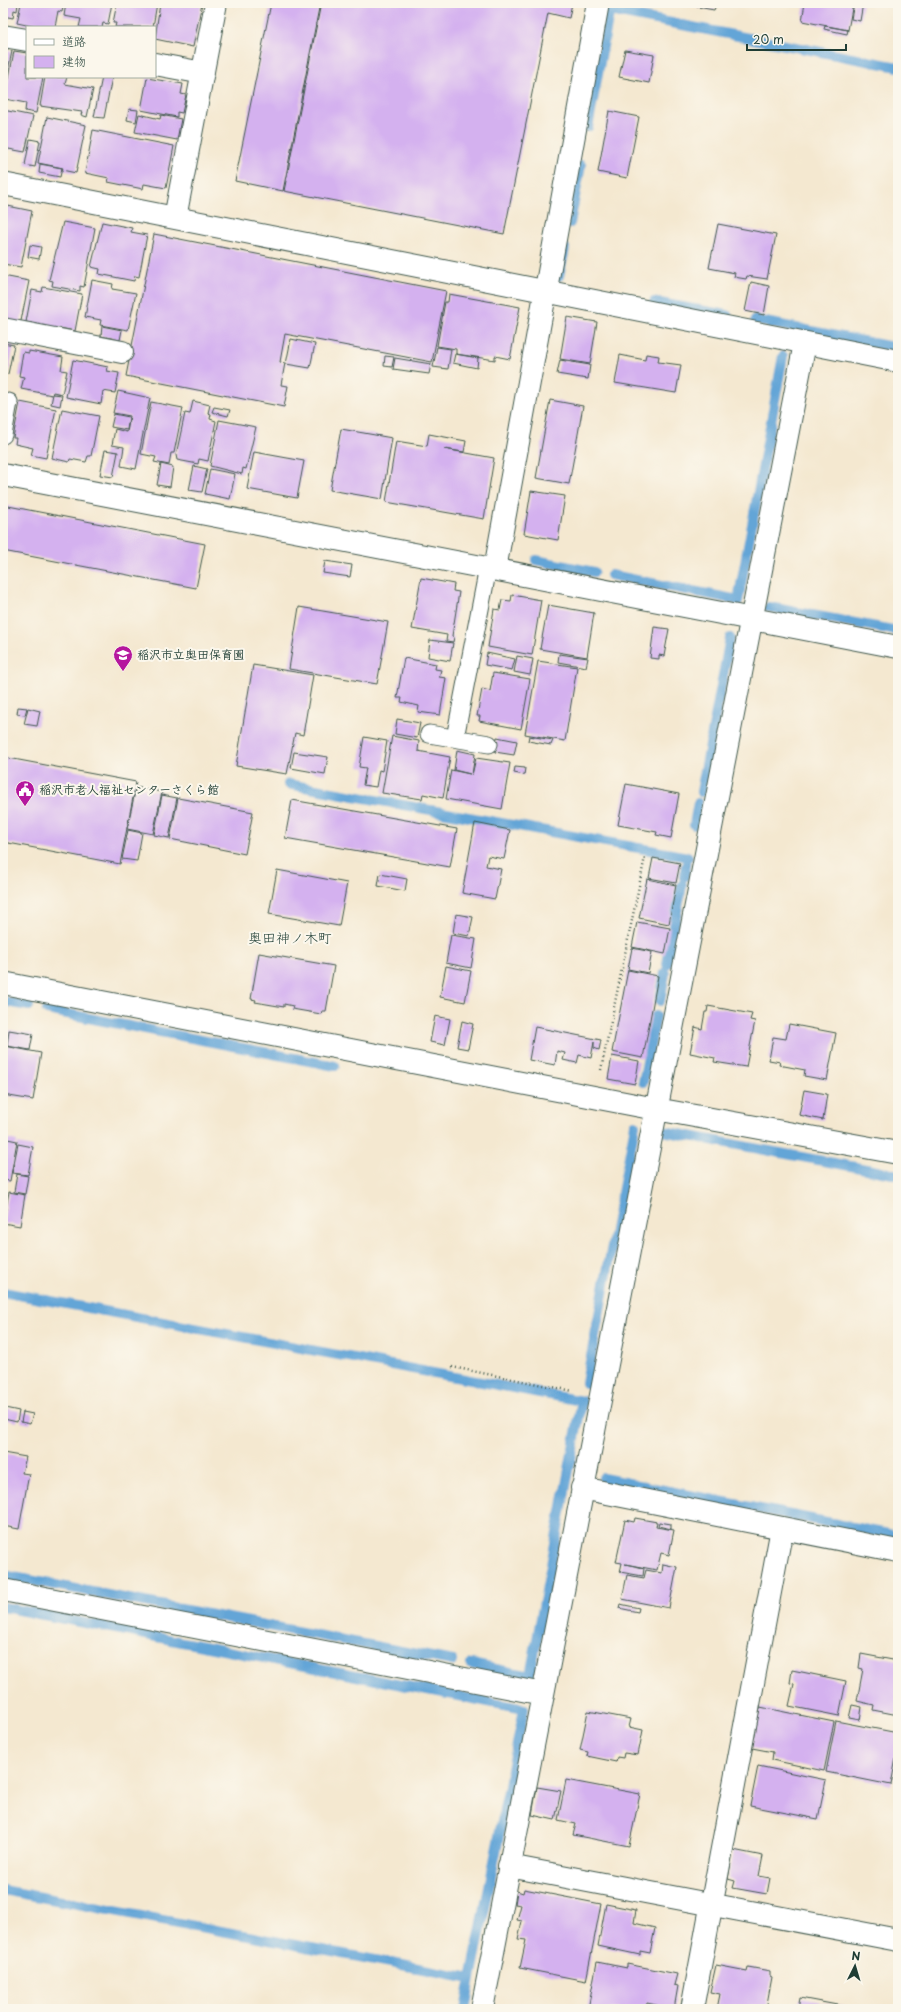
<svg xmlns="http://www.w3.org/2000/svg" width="901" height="2012" viewBox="0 0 901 2012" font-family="'Playpen Sans','Klee One',sans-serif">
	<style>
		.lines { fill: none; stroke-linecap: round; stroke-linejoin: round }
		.stream { stroke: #63a5d7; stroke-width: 10 }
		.building { fill: #d4b1ef }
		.lane-casing { stroke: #3f574b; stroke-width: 19 }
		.street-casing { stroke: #3f574b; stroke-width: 24 }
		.path { stroke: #3f574b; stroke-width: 2.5; stroke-dasharray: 1 3; stroke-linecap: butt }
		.lane { stroke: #fff; stroke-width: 17 }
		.street { stroke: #fff; stroke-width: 22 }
		.labels { text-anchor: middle; stroke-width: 4; stroke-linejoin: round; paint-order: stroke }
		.poi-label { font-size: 12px; font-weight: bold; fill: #1f3d34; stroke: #fbf7ec; text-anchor: start }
		.quarter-label { font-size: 14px; fill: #1f3d34; stroke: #fbf7ec }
	</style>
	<rect width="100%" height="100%" fill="#fbf7ec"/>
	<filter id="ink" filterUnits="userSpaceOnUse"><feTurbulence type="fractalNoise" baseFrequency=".025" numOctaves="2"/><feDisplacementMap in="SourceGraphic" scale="8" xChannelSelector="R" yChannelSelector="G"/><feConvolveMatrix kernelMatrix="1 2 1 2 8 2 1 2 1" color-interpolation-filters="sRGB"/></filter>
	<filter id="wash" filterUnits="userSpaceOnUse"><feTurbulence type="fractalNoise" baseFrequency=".012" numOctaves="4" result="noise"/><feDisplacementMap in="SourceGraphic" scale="16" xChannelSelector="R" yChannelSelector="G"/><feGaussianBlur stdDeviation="0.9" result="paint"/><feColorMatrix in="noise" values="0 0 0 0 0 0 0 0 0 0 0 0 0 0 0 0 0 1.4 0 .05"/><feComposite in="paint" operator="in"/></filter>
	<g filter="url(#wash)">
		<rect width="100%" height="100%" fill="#f4e8d0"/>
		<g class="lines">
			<path class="stream" d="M610 11 898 67
				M588 127 611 3
				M570 223 581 165
				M559 276 565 248
				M654 302 727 315
				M755 320 898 348
				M536 560 594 572
				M611 575 738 600
				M738 601 783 356
				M769 607 898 631
				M288 784 688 857
				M701 792 730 638
				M694 825 698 803
				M684 877 686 865
				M667 964 682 885
				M3 1001 29 1006
				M660 1001 665 973
				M47 1010 335 1066
				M643 1082 656 1016
				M663 1131 898 1175
				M3 1292 582 1401 530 1676 471 1664
				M586 1383 635 1125
				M603 1478 898 1536
				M3 1575 453 1661
				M3 1607 524 1709 465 2009
				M3 1890 471 1978"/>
		</g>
		<g id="blocks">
			<path class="building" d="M3 3H18L17 11 14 10 13 18 3 16Z
				M21 3H64L62 12 58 11 55 27H36L17 23Z
				M66 3H112L108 24 103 23 102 27H79L81 19 64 16Z
				M117 3H157L153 27H115L116 23H113Z
				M160 3H202L193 47 155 39Z
				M271 3H320L283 191 235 181Z
				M321 3H572L569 18 548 13 504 234 284 191Z
				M698 3H717L714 10 697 7Z
				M805 3H853L848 30 802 21Z
				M854 3H863L860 21 851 19Z
				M825 26 848 30 847 34 824 29Z
				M3 49 12 51 4 90H3Z
				M625 50 654 55 649 83 619 77Z
				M14 51 27 53V77H43L36 113 25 111 26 103 5 99Z
				M45 77H67L65 84 93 89 87 117 81 115 82 112 40 106Z
				M102 77H112L104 118 94 117Z
				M147 78 183 84 181 94 186 95 182 113 177 112V117L141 110Z
				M129 109 138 110 136 122 127 120Z
				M3 110 33 116 25 152 3 148Z
				M609 111 639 117 627 178 598 172Z
				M139 114 160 119 161 115 181 119 177 140 135 132Z
				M47 117 86 125 76 173 62 170 63 168 38 163Z
				M93 130 174 146 166 188 144 184 143 189 108 182 109 178 85 173Z
				M30 139 40 141 35 167 25 165Z
				M40 164 62 168 60 177 39 173Z
				M3 205 32 211 21 267 3 264Z
				M63 222 95 228 84 287 80 286V291L52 286 53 281 49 280Z
				M102 222 132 228 131 232 147 235 139 277 135 276 134 281 99 274 100 269 91 267Z
				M718 224 776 235 767 279 747 276 746 279 734 277 735 273 709 268Z
				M154 234 446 291 432 362 285 334 280 362 285 363 281 385 288 386 284 407 126 376Z
				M30 245 41 247 39 259 28 257Z
				M3 276 29 281 20 326 3 323Z
				M92 280 113 284 112 289 136 293 128 330 100 325 101 320 85 317Z
				M751 282 769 286 764 315 745 311Z
				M43 287 82 294 75 331 60 328 59 333 31 327 32 323 26 322 32 290 42 292Z
				M449 294 520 307 510 359 495 356V360L456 354V349L437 346 445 302H448Z
				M567 317 597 322 590 364 560 359Z
				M102 326 122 330 120 340 101 336Z
				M291 339 315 344 310 368 286 364Z
				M3 343 14 345 8 374H5L4 381Z
				M437 347 451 349 448 369 433 367Z
				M29 351 63 357 61 370 67 371 62 394 53 392 52 395 21 389 24 377 19 376 23 352 29 353Z
				M455 354 478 358 477 368 453 363Z
				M646 354 659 356 658 362 681 365 676 393 615 383 620 355 645 360Z
				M385 356 394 357 392 367 384 366Z
				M395 358 431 364 429 374 393 369Z
				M73 360 108 367 107 371 119 373 115 393 103 391 101 404 66 397Z
				M560 360 590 365 588 379 557 374Z
				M118 391 150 398 136 469 121 466 124 447 112 445 115 429 127 432 130 416 113 413Z
				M53 394 62 395 60 406 51 404Z
				M550 400 583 406 569 484 536 478Z
				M193 401 210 405 208 413 211 414 210 419 216 421 208 461 199 459 198 464 177 460 176 455 185 413 190 414Z
				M20 402 56 409 46 458 31 455 33 448 15 444 16 438H13Z
				M151 402 183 408 174 453H171L169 465 154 462 156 457 141 454Z
				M214 407 230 410 228 416 212 412Z
				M62 409 99 416 91 456H88L86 462 70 459 69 462 52 458Z
				M114 414 129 417 127 430 111 427Z
				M219 420 256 427 246 469 243 468 242 474 210 466Z
				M341 429 392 438 382 499 330 490Z
				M429 434 466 441 464 452 444 449 494 458 484 519 386 502 396 441 427 446Z
				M105 450 118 452 113 477 100 475Z
				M254 452 304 461 297 498 247 489Z
				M161 464 173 467 170 487 157 485Z
				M194 466 207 469 202 492 189 490Z
				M210 469 235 474 230 499 205 494Z
				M531 491 565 496 558 540 524 534Z
				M3 505 205 544 196 588 3 551Z
				M325 561 352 565 350 577 323 573Z
				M421 578 454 584 453 591 459 592 452 636 454 637 453 642 446 641 447 635 412 629Z
				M512 595 541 600 532 655 488 647 494 609 500 610 502 600 511 601Z
				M548 605 594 613 587 657 540 649Z
				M299 607 388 622 377 684 289 669Z
				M654 627 669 629 664 656 659 655V659L650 658Z
				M430 640 453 643 450 661 428 657Z
				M487 653 515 659 512 670 485 665Z
				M559 654 588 658 586 667 558 662Z
				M517 656 533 659 530 675 514 672Z
				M404 658 436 664 435 669 441 670 439 677 446 678 440 715 418 712 419 706 401 702 402 698H397Z
				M538 661 577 667 565 741 525 734Z
				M253 665 313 675 303 735 295 733 287 774 236 766Z
				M493 673 530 679 521 729 479 721 480 716H477L482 689 490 691Z
				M18 707 27 708 25 715 17 714Z
				M28 708 40 711 37 726 24 724Z
				M397 719 420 723 417 738 395 734Z
				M392 736 419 741 418 751 450 757 443 798 423 794 422 799 382 793Z
				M529 736 553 740 551 745 528 741Z
				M364 737 387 741 382 771 379 770 376 787 363 785 366 768 359 767Z
				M497 737 517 741 514 755 495 752Z
				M457 750 475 754 472 775 476 758 510 763 502 809 446 799 451 770 470 774 454 770Z
				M294 752 328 757 325 774 291 768Z
				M3 757 136 782 120 864 3 842Z
				M515 767 525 768 524 775 514 773Z
				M626 784 679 794 671 838 656 835 657 832 618 825Z
				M136 787 162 792 153 834 127 829Z
				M162 795 177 798 169 838 154 835Z
				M178 798 253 812 245 854 170 839Z
				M292 800 457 829 450 867 285 838Z
				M475 823 510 830 504 859 488 856 486 866 501 869 495 899 462 893Z
				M128 830 142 833 137 861 122 859Z
				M653 858 680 863 676 883 649 878Z
				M277 870 347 883 339 926 269 914Z
				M380 874 407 879 405 891 378 886Z
				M647 879 676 885 669 924 639 918Z
				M456 914 473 917 469 936 453 933Z
				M637 922 670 928 665 954 632 947Z
				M451 935 476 939 471 968 446 963Z
				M632 948 652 952 648 973 628 969Z
				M259 953 334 966 326 1011H322L321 1014 292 1009 293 1006 284 1004V1007L255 1002 256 1000 251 999Z
				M446 966 471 971 465 1002 440 997Z
				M628 970 658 976 643 1058 612 1052Z
				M708 1006 752 1014 750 1020 755 1021 746 1067 714 1062 715 1058 690 1053 695 1027 702 1029 705 1012H707Z
				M435 1016 450 1019 445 1045 430 1042Z
				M462 1021 473 1024 468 1049 457 1047Z
				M789 1024 836 1033 827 1080 804 1076 805 1070 779 1065 780 1062 769 1060 773 1037 786 1039Z
				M535 1027 601 1040 599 1050 594 1048V1042L591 1058 579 1055 577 1063 563 1060 565 1053 557 1051 555 1065 529 1060Z
				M9 1030 33 1034 30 1050 7 1046Z
				M3 1035 7 1036 5 1046 41 1053 33 1100 3 1095Z
				M612 1056 639 1061 635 1084 608 1079Z
				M804 1090 827 1094 823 1120 799 1115Z
				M3 1138 17 1141 10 1181 3 1180Z
				M18 1144 33 1147 28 1175 12 1173Z
				M17 1174 28 1176 25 1194 14 1192Z
				M9 1192 25 1195 20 1226 3 1223Z
				M5 1408 19 1411 17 1422 4 1419Z
				M23 1412 33 1414 30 1424 21 1422Z
				M3 1453 26 1457 22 1473 29 1474 19 1529 3 1526Z
				M635 1518 657 1522 656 1527 674 1530 669 1555 661 1553 657 1570 625 1564 644 1568 643 1576 620 1572 622 1563 616 1562 625 1520 634 1522Z
				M659 1522 671 1524V1529L658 1526Z
				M663 1564 677 1567 669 1608 622 1599 627 1575 644 1578 646 1570 662 1573Z
				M620 1604 639 1608 638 1612 619 1608Z
				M861 1654 898 1661V1715L873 1710 874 1705 857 1701 863 1669 859 1668Z
				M792 1670 846 1681 839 1716 789 1706 794 1684 790 1683Z
				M852 1705 862 1707 860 1720 849 1718Z
				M760 1707 834 1722 824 1771 772 1760 773 1752 752 1748Z
				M588 1711 631 1719 629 1727 643 1730 638 1755 624 1753 623 1758 617 1757 616 1762 587 1756 588 1752 580 1750Z
				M836 1721 898 1733V1747L891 1785 826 1772Z
				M758 1766 826 1780 818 1819 750 1806Z
				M566 1780 640 1794 629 1846 573 1835 576 1824 558 1820Z
				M537 1787 561 1791 555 1820 532 1815Z
				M733 1850 763 1856 759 1876 770 1878 767 1894 733 1888 735 1881 728 1879Z
				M524 1889 601 1904 586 1981 520 1968 526 1940 518 1939 522 1921 517 1920 521 1905 515 1904 517 1891 523 1893Z
				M606 1904 636 1910 634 1923 655 1928 650 1953 640 1951V1955L598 1946Z
				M597 1962 627 1968V1964L677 1974 674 1985 678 1986 674 2009 647 2003 646 2009H588Z
				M716 1965 747 1971 748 1967 770 1971V1976L772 1977 766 2009H717L720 1994 710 1992Z
				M800 1998 853 2008V2009H798Z"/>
		</g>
	</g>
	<g filter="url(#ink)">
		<use href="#blocks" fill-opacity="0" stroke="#3f574b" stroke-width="1"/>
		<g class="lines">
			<defs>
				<path id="lane" d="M3 435 9 402
					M429 734 489 744
					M455 738 488 568"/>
				<path id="street" d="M3 36 27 40
					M155 64 203 73
					M3 184 898 361
					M175 218 216 3
					M3 329 122 352
					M3 475 898 647
					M495 569 598 3
					M3 983 656 1109 898 1153
					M582 1488 898 1551
					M3 1590 543 1694
					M509 1866 898 1940
					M482 2009 805 343
					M692 2009 782 1528"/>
			</defs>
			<use href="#lane" class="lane-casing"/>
			<use href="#street" class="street-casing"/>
			<path class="path" d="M601 1070 645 857
				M452 1367 573 1391"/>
			<use href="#lane" class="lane"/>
			<use href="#street" class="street"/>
		</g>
	</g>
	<defs>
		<symbol id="school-pin" viewBox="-11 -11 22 30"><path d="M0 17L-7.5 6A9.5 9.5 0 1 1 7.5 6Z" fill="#b5179e" stroke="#fbf7ec"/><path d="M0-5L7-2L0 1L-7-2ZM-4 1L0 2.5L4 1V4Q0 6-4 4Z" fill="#fff"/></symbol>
		<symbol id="civic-pin" viewBox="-11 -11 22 30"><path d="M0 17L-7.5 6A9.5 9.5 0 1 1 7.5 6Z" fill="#b5179e" stroke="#fbf7ec"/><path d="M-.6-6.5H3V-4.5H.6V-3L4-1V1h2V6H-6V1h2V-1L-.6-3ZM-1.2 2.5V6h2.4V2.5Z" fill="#fff"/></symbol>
	</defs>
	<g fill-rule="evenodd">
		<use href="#school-pin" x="112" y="644" width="22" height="30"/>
		<use href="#civic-pin" x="14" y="779" width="22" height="30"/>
	</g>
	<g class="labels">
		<g class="poi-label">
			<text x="137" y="659">稲沢市立奥田保育園</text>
			<text x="39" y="794">稲沢市老人福祉センターさくら館</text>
		</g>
		<g class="quarter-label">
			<text x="290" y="943">奥田神ノ木町</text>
		</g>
	</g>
	<rect width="901" height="2012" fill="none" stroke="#fbf7ec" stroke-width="16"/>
	<rect x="26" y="26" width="130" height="52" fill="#fbf7ec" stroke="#a3ada2"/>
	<rect x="34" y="39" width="20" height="6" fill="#ffffff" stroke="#a3ada2"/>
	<text x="62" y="46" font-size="12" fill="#1f3d34">道路</text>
	<rect x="34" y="56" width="20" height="12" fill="#d4b1ef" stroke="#a3ada2"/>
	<text x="62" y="66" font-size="12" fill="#1f3d34">建物</text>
	<g transform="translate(855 1966) rotate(5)" stroke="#fbf7ec" stroke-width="3" paint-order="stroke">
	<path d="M0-3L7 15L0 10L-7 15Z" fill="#1f3d34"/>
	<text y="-6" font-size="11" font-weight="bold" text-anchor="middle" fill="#1f3d34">N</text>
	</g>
	<path d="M747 44v6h99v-6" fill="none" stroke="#1f3d34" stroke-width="2"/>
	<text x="753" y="44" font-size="12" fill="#1f3d34" stroke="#fbf7ec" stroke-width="3" paint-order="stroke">20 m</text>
</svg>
